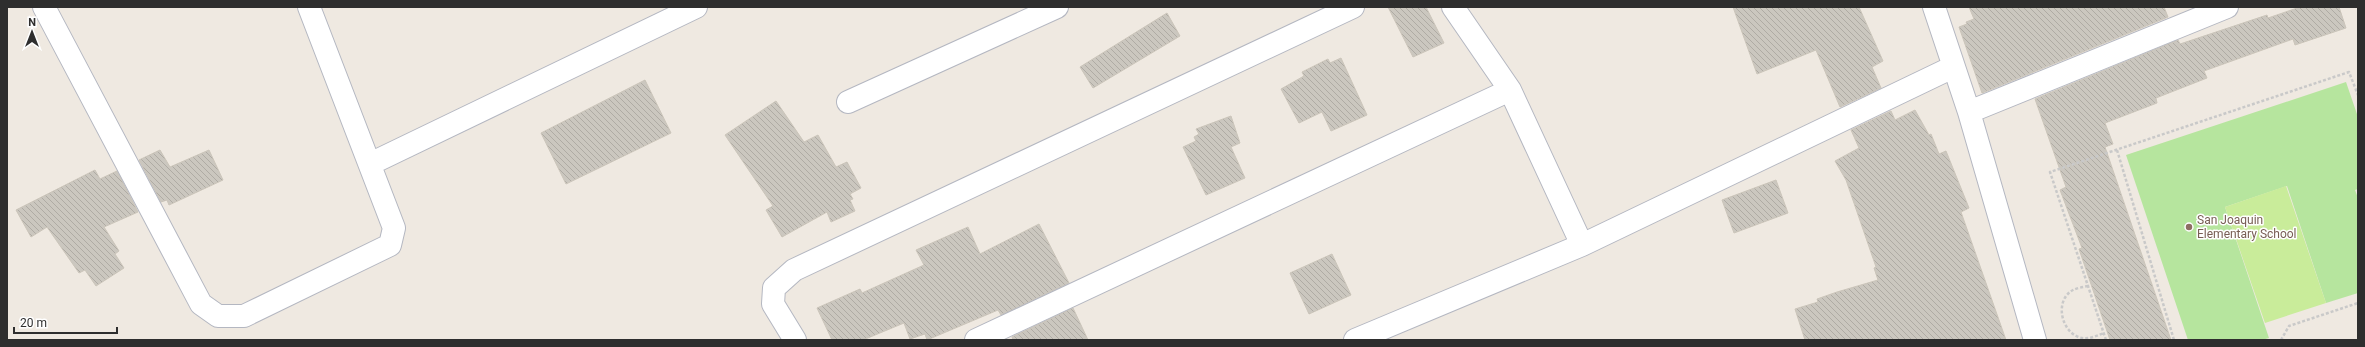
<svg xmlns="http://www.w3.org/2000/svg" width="2365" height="347" viewBox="0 0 2365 347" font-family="Roboto,sans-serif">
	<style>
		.grass { fill: #b6e59e }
		.pitch { fill: #c9ec9a }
		.building { fill: url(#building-back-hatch); stroke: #cbc5ba }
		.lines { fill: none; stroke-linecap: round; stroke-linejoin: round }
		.minor-casing { stroke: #b4b7c1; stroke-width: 24 }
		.path { stroke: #c9c9c9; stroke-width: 2.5; stroke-dasharray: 3 2; stroke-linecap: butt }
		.minor { stroke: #fff; stroke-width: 22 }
		.education-dot { fill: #8d6e63; stroke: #fff; stroke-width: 1.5 }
		.labels { text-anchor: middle; stroke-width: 3; stroke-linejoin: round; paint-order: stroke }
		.education-label { font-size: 12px; fill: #785e54; stroke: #fff; text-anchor: start }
	</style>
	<defs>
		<pattern id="building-back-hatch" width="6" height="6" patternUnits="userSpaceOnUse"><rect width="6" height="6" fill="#cbc7bf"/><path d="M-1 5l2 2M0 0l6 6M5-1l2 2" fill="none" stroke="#afaba4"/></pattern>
	</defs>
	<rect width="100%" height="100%" fill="#efe9e1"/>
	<path class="grass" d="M2346 82 2358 117V189L2355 190 2358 198V293L2326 303 2287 186 2225 207 2269 338 2262 340H2188L2126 155Z"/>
	<path class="pitch" d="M2286 186 2326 303 2265 323 2225 207Z"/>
	<path class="building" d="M1388 7H1426L1444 43 1413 57Z
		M1733 7H1859L1883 61 1872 67 1881 88 1840 107 1816 50 1757 74Z
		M1969 7H2164L2168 17 1982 93 1959 27 1967 24 1966 22 1974 19Z
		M2300 7H2339L2346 28 2295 45 2293 39 2204 71 2207 78 2156 98 2157 103 2105 123 2113 144 2105 147 2171 340H2110L2079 249 2082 248 2060 190 2066 187 2035 99 2178 40 2180 44 2267 15 2268 18Z
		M1167 13 1180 36 1093 88 1080 67Z
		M1341 58 1367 115 1331 131 1322 112 1299 123 1281 89 1304 76 1302 72 1328 59 1330 63Z
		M645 80 671 133 566 184 541 133Z
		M776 101 804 142 818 135 836 167 847 162 861 188 850 194 853 199 850 200 855 211 831 222 827 212 782 237 766 210 773 206 725 135Z
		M1915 110 1929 135 1931 134 1939 154 1946 151 1969 208 1961 212 2006 340H1805L1795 309 1818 302 1817 299 1837 292 1878 280 1874 268 1876 267 1846 180 1835 161 1859 148 1851 130 1891 111 1895 120Z
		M1231 116 1240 143 1231 147 1245 178 1206 195 1183 147 1196 141 1194 137 1199 134 1196 129Z
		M160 150 170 167 209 150 223 180 169 205 167 200 161 202 139 160Z
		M95 170 100 179 117 171 138 212 104 227 119 251 115 254 124 268 96 286 85 270 79 273 47 227 31 237 16 210Z
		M1776 180 1788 213 1734 233 1722 200Z
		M1039 224 1069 283 1001 315 998 310 927 340 925 334 910 339 904 323 863 340H832L817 308 860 289 862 293 924 265 916 250 968 227 980 254Z
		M1332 254 1351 295 1309 314 1290 273Z
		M1073 308 1088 340H1013L1012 337Z"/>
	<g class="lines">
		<defs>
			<path id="minor" d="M44 7 201 304 218 316H244L390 245 394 228 309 7
				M1934 7 1969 112 2035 340
				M848 102 1057 7
				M1969 112 2227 7
				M370 164 696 7
				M1582 245 1953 67
				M795 340 773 304 774 288 794 270 1353 7
				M976 340 1510 90
				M1355 340 1582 245 1510 90 1453 7"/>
		</defs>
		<use href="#minor" class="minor-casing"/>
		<path class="path" d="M2117 150 2174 340
			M2088 286C2083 287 2077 288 2073 290 2051 302 2064 342 2089 338 2094 337 2099 335 2104 333
			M2106 340 2050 172 2349 72 2358 95
			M2281 340 2289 326 2358 303"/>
		<use href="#minor" class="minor"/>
	</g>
	<circle class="education-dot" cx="2189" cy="227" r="4"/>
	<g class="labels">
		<g class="education-label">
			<text x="2197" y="224">San Joaquin<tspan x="2197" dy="14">Elementary School</tspan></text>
		</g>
	</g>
	<rect width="2365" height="347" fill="none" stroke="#2e2e2e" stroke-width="16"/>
	<g transform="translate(32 32)" stroke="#ffffff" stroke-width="3" paint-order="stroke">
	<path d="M0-3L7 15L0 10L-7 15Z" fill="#2e2e2e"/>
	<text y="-6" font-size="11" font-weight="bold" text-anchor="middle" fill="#2e2e2e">N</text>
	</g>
	<path d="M14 327v6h103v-6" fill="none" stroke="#2e2e2e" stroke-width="2"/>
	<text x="20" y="327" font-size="12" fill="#2e2e2e" stroke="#ffffff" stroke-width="3" paint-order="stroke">20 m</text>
</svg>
